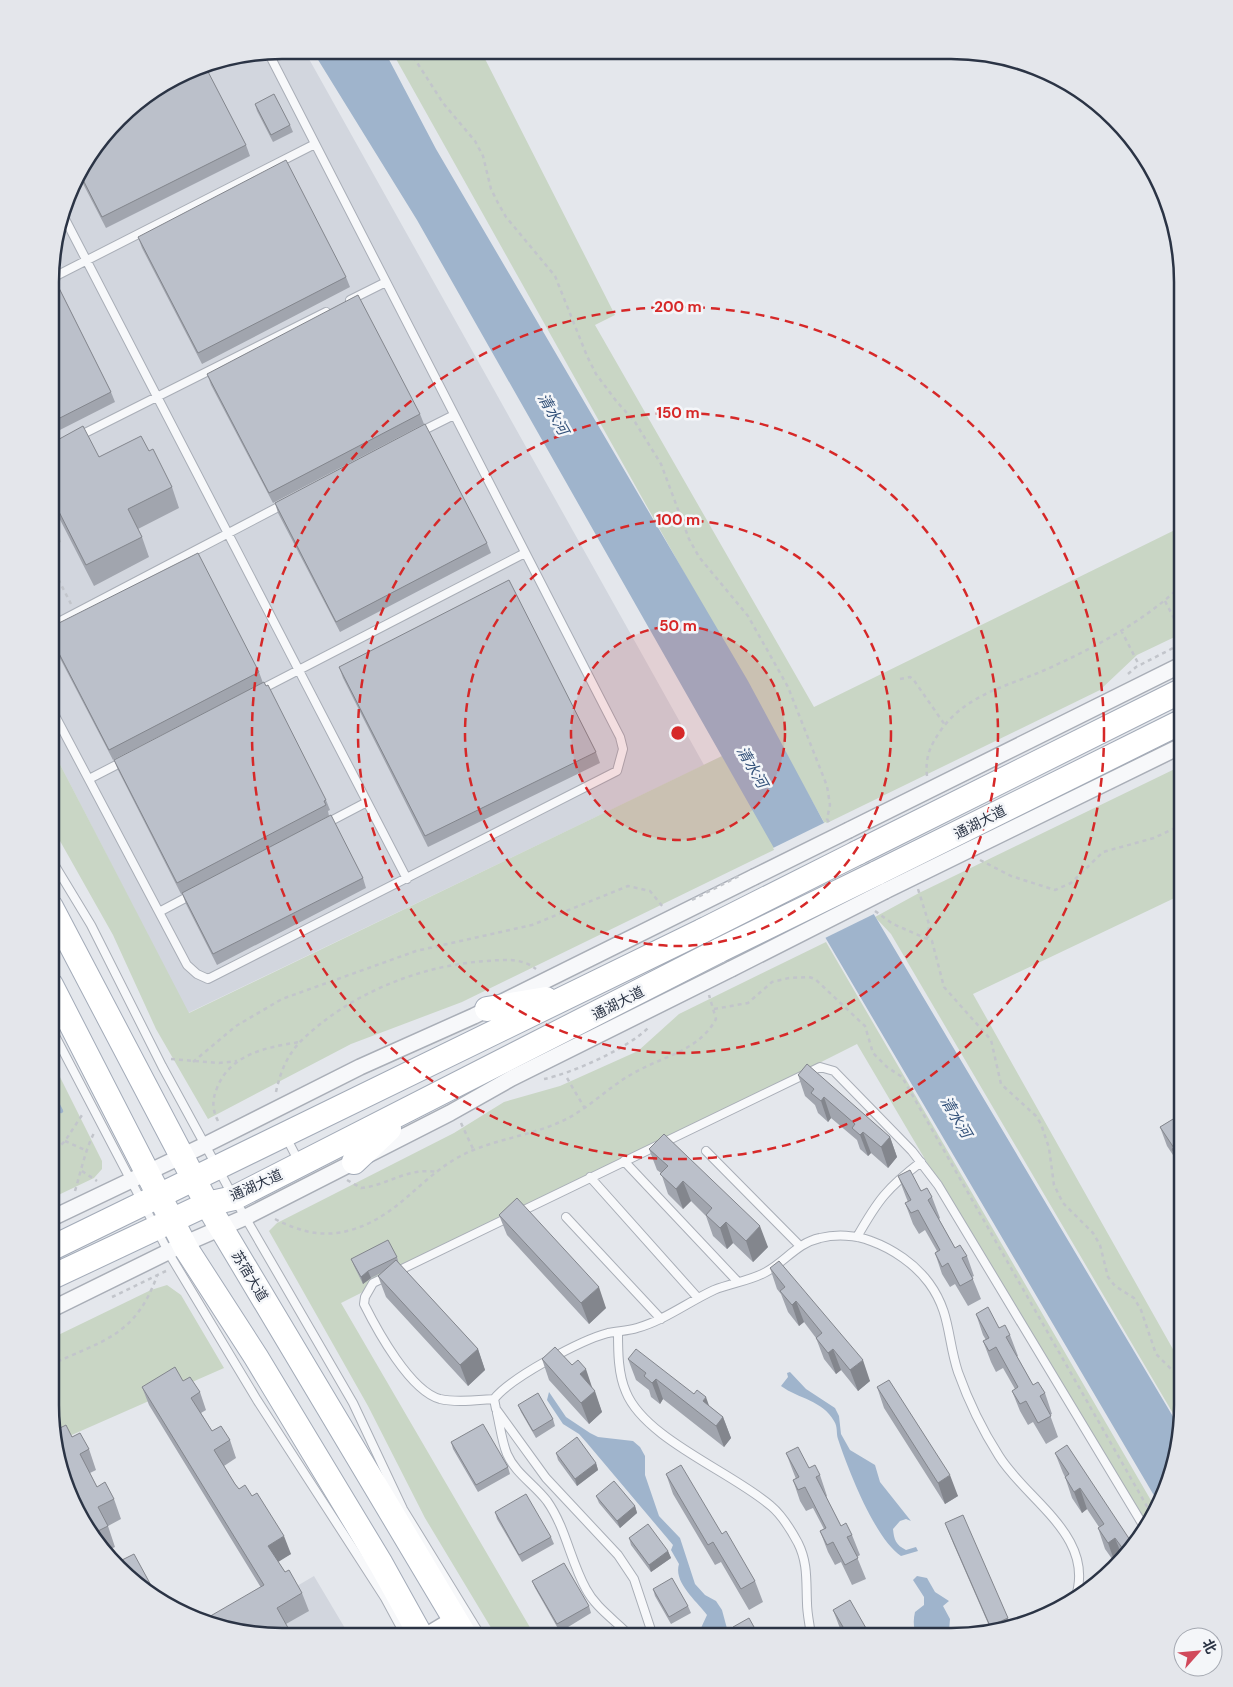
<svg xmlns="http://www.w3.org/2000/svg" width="1233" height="1687" viewBox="0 0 1233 1687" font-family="'DM Sans','Noto Sans SC',sans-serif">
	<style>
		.built { fill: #d2d6de }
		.green { fill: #c9d6c5 }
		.water { fill: #9fb4cc }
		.pier { fill: #e4e7ec }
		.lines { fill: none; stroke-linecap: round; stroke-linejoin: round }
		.stream { stroke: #9fb4cc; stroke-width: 4.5 }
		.lane-casing { stroke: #a9aeb7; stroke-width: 10 }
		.street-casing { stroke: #a9aeb7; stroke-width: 18 }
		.secondary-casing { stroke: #a9aeb7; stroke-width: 24 }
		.primary-casing { stroke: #a3abb8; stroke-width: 26 }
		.path { stroke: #c2c5cb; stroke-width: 2.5; stroke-dasharray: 4 4; stroke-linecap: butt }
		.lane { stroke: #f7f8fa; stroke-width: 8 }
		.street { stroke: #f7f8fa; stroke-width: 15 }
		.secondary { stroke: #fff; stroke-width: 21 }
		.primary { stroke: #fff; stroke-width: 24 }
		.street-bridge-casing { stroke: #a9aeb7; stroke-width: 18; stroke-linecap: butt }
		.primary-bridge-casing { stroke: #a3abb8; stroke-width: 26; stroke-linecap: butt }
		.path-bridge { stroke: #c2c5cb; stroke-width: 2.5; stroke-dasharray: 4 4; stroke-linecap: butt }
		.street-bridge { stroke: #f7f8fa; stroke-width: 15 }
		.primary-bridge { stroke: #fff; stroke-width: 24 }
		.wall { fill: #a1a5ae }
		.shaded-wall { fill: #83868d }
		.building { fill: #bbc0ca; stroke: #83868d }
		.ring { fill: none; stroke: #d62828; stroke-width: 2.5; stroke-dasharray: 9 6 }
		.labels { text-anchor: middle; stroke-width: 5; stroke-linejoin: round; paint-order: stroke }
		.street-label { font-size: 14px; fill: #2b3445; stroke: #f4f6f9 }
		.water-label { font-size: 15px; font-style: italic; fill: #34527a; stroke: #f4f6f9 }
		.rim { fill: none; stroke: #2b3445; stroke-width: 2.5 }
		.centre { fill: #d62828; stroke: #f4f6f9; stroke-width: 2.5 }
		.ring-label { font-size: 15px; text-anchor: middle; font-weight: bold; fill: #d62828; stroke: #f4f6f9; stroke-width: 5; stroke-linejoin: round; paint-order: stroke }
	</style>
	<rect width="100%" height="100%" fill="#e4e7ec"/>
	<path class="built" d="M282 50H304L704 765 188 1013 51 747 52 251 81 166 129 107 207 62Z
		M314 1576 349 1635H252L229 1626Z"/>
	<path class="green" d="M391 50 481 51 615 315 595 325 814 707 1183 526V633L1137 655 1100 690 825 824Z
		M51 747 189 1013 722 756 776 849 462 1002 351 1044 208 1119 156 1029 113 935 51 825Z
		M1183 765V894L973 994 1183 1367 1181 1427 891 934 875 917 919 893Z
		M826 942 1156 1509 1145 1532 857 1044 341 1303 535 1636H496L425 1518 368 1406 269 1231 277 1223 454 1133 504 1102 560 1086 638 1051 679 1014Z
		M51 1059 102 1161V1169L94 1178 50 1199Z
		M167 1285 181 1295 224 1368 58 1441 50 1405V1339L151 1290Z"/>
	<path class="water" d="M312 50H384L436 149 748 681 866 901 1181 1430 1171 1480 1159 1504 812 915 417 220Z
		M790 1372 806 1389 835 1408 839 1416 841 1434 850 1450 875 1465 880 1482 911 1521 906 1519 900 1521 893 1529C894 1540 896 1545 906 1550L916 1547 918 1551 901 1556C875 1539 848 1469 838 1439 836 1433 838 1427 834 1421 822 1400 799 1399 781 1386L788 1377 787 1373Z
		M549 1392 566 1417 590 1433 598 1437 633 1441 640 1447 645 1456V1475L659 1516 680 1538 695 1584 705 1595 716 1601 722 1610 729 1636H704L701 1628 707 1615C698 1602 673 1583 679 1564L671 1550 673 1545 587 1443 579 1434 563 1424 547 1400Z
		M917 1576 927 1578 935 1592 949 1601 943 1606 950 1619 949 1631 943 1637H918C913 1629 913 1621 915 1612L924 1605V1597L913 1580Z"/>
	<path class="pier" d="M826 822 876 913 823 939 773 848Z"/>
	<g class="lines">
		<path class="stream" d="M51 1092 61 1111"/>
		<defs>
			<path id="lane" d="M64 217 407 879
				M52 278 315 144
				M350 300 386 282
				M420 432 454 415
				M79 436 326 312
				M51 626 284 504
				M260 690 525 553
				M51 708 187 965 197 974 208 979 617 771 623 749 620 737 268 52
				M89 779 124 761
				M325 824 367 802
				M51 859 91 925 162 1066 234 1198 353 1403 403 1509 481 1636
				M159 912 193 894
				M51 1028 171 1257 257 1400 385 1598 405 1635
				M286 1137 299 1162
				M706 1151 799 1245
				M624 1161 738 1282
				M590 1177 698 1298
				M566 1217 661 1319
				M857 1237C878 1200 887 1188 921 1162
				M618 1332C618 1351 618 1374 626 1392 645 1439 732 1472 771 1506 783 1516 791 1530 798 1543 808 1563 806 1581 807 1603 807 1614 810 1625 811 1637
				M494 1399C477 1400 457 1403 440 1399 410 1391 377 1330 364 1304L365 1297 373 1283 820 1067 834 1071 912 1151 938 1185 1146 1530
				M497 1413C500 1426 502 1442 507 1454 515 1473 535 1485 547 1501 566 1528 570 1560 586 1589 596 1608 615 1620 630 1636
				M1078 1590H1088
				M653 1636 634 1579 618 1555 546 1478 496 1409 494 1399C510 1378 581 1340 608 1333 617 1331 628 1331 637 1328 665 1320 688 1302 714 1290 731 1283 750 1281 766 1272 786 1261 797 1243 820 1238 836 1234 856 1235 871 1241 893 1249 915 1264 929 1283 951 1313 947 1339 958 1372 968 1400 983 1431 999 1456 1027 1501 1097 1537 1075 1599"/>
			<path id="street" d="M849 830 1183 664
				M885 891 1183 745
				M50 1219 205 1145 360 1067 474 1016 754 877
				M50 1310 184 1244 246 1217 450 1113 512 1078 731 969"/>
			<path id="secondary" d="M431 1636 456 1621"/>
			<path id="primary" d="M857 853 1183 690
				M875 874 1183 721
				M51 907 207 1204 465 1636
				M51 985 187 1250 256 1357 381 1564 421 1636
				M487 1009 546 999
				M354 1162 389 1129
				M50 1249 704 930
				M50 1278 207 1204 234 1198 720 950"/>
		</defs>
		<use href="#lane" class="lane-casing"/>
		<use href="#street" class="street-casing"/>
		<use href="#secondary" class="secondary-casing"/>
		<use href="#primary" class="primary-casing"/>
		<path class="path" d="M409 50 443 103 475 141 483 156 491 189 498 203 506 217 555 276 587 356 596 374 617 402 635 422 661 464 689 539 699 557 748 616 788 687 827 786 830 805 827 819 830 824
			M51 555 56 551 60 543 57 532 52 527
			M51 565 71 604
			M51 587 60 582
			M1165 601 1183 636
			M1121 630 1139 665
			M1128 674 1136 667 1183 643
			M900 679 910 677 913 679 945 725
			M927 776C925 757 930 746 941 730 970 690 1016 685 1058 664 1103 643 1148 618 1183 584
			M980 860 1011 876 1055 890 1071 883 1103 852 1154 838 1183 824
			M918 889 929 924 928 938
			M875 911 893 924 932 941 944 987 991 1040 1001 1084 1036 1116 1041 1124 1049 1148 1054 1185 1063 1203 1093 1233 1100 1245 1108 1277 1115 1286 1134 1298 1141 1310 1156 1354 1182 1380
			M714 1009 748 1003 772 982 789 978 809 977 815 979 865 1026 873 1053 887 1067 902 1077 1153 1517
			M171 1059 219 1063 237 1061
			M193 1062 236 1026 282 999 416 951 532 925 628 886 650 891 663 907
			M567 1078 584 1107
			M544 1079C573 1073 628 1048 648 1028
			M276 1092C280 1073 287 1055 301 1041 349 994 418 966 485 961 504 960 520 957 536 969
			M218 1121C212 1109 212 1100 217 1088 230 1054 267 1047 300 1042
			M461 1123 474 1151
			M65 1141 85 1150
			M50 1156 65 1141 84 1112
			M82 1171 97 1181
			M347 1180 361 1188C389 1185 407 1167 438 1172
			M75 1191C81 1171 85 1151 94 1133
			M275 1219C300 1232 324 1238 351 1230 398 1216 417 1181 457 1158 488 1140 527 1137 560 1122 586 1111 607 1088 632 1074 662 1056 698 1052 716 1019L709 995
			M112 1297 166 1271
			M50 1365C104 1340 135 1336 157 1276"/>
		<use href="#lane" class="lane"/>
		<use href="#street" class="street"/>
		<use href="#secondary" class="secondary"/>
		<use href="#primary" class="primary"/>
		<defs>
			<path id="street-bridge" d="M754 877 849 830
				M731 969 885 891"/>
			<path id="primary-bridge" d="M704 930 857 853
				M720 950 875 874"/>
		</defs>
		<use href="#street-bridge" class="street-bridge-casing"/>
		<use href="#primary-bridge" class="primary-bridge-casing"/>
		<path class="path-bridge" d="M692 900 741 875"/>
		<use href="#street-bridge" class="street-bridge"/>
		<use href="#primary-bridge" class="primary-bridge"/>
	</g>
	<path class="wall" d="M255 104 290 125 293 132 273 142 257 111Z
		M246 145 250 156 106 228 78 174 81 166Z
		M138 237 346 277 350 287 202 364 142 248Z
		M52 274 111 392 115 402 52 434Z
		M207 374 420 414 424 424 273 503 211 385Z
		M52 443 99 457 149 451 172 487 179 508 138 529 142 537 149 557 94 586 52 504Z
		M275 503 487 543 491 553 340 632 278 513Z
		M51 627 259 672 263 683 113 760 51 641Z
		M339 667 596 752 600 763 428 847 343 678Z
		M114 760 326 800 330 810 328 811 329 816 181 894 118 770Z
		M363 878 366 888 217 965 186 904 182 893Z
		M798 1075 890 1137 897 1157 888 1168 871 1153 868 1156 860 1149 857 1140 831 1118 828 1122 818 1113 815 1105 805 1096Z
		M1183 1113V1175L1179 1168 1175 1158 1167 1146 1160 1127Z
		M649 1149 768 1247 753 1262 733 1243 727 1249 713 1236 706 1216 691 1201 683 1209 668 1194 661 1173 657 1170Z
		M898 1176 932 1197 940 1218 939 1219 955 1248 967 1256 974 1276 972 1277 981 1299 968 1306 955 1284 950 1287 942 1274 935 1253 937 1251 925 1230 919 1234 913 1224 905 1203 908 1202 906 1197Z
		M499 1215 606 1308 589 1324 507 1235Z
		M397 1257 399 1264 478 1349 485 1370 468 1386 386 1297 378 1276 383 1272 371 1278 363 1284 354 1266 351 1259Z
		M770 1268 870 1381 858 1391 841 1370 836 1374 824 1359 816 1338 804 1322 799 1326 788 1312 781 1294 777 1289Z
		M976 1314 1010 1335 1018 1356H1017L1033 1385 1045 1393 1052 1414 1050 1415 1058 1437 1046 1444 1033 1422 1028 1425 1020 1411 1012 1391 1015 1389 1003 1368 996 1372 991 1362 983 1341 986 1340 983 1335Z
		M542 1359 593 1389 602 1412 589 1424 549 1380Z
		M628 1359 694 1394 723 1417 731 1438 724 1447 663 1399 660 1404 651 1397 649 1390 636 1380Z
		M183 1381 200 1392 206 1410 201 1413 212 1431 230 1440 236 1458 224 1466 235 1484 291 1554 278 1561 285 1572 302 1593 309 1611 286 1624 260 1586 149 1405 142 1387Z
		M877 1387 958 1496 945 1504 884 1408Z
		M518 1405 553 1419 555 1426 536 1438 521 1412Z
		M60 1428 89 1449 96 1470 90 1473 97 1487 114 1499 121 1519 108 1526 115 1547 104 1552 74 1508Z
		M451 1442 508 1467 510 1474 478 1492 453 1449Z
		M556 1453 596 1463 598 1470 577 1486 558 1460Z
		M786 1453 820 1475 827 1496 826 1497 841 1526 852 1535 860 1555 857 1557 866 1579 852 1585 841 1562 835 1565 828 1552 820 1531 824 1529 813 1508 806 1511 800 1501 793 1480 796 1479Z
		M1055 1453 1133 1546 1122 1559 1115 1563 1105 1549 1098 1528 1099 1527 1087 1509 1082 1513 1072 1498 1065 1477 1063 1473Z
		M666 1474 722 1534 755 1581 763 1602 749 1610 721 1562 715 1565 673 1494Z
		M596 1496 635 1506 637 1513 620 1528 599 1503Z
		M495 1512 551 1537 554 1544 522 1562 497 1519Z
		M945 1523 1008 1618 1010 1623 990 1628 953 1543Z
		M629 1538 668 1551 671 1558 651 1572 631 1545Z
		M532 1581 589 1606 591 1613 560 1632 535 1588Z
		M653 1589 688 1606 691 1613 671 1624 655 1596Z
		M833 1610 871 1637H844L841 1631Z"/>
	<path class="shaded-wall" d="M824 1097 831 1118 828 1122 821 1101Z
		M863 1132 871 1153 868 1156 860 1135Z
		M890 1137 897 1157 888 1168 881 1147Z
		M683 1181 691 1201 683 1209 676 1189Z
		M726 1222 733 1243 727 1249 720 1228Z
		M760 1226 768 1247 753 1262 746 1241Z
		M368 1271 371 1278 363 1284 361 1277Z
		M599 1287 606 1308 589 1324 581 1303Z
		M796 1301 804 1322 799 1326 792 1305Z
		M478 1349 485 1370 468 1386 460 1365Z
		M833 1349 841 1370 836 1374 828 1353Z
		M863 1360 870 1381 858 1391 850 1370Z
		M586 1369 593 1390 580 1374Z
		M656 1379 663 1399 660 1404 652 1383Z
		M595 1391 602 1412 589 1424 581 1403Z
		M706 1397 713 1417 703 1401Z
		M723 1417 731 1438 724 1447 716 1426Z
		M596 1463 598 1470 577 1486 575 1479Z
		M950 1475 958 1496 945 1504 938 1483Z
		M1080 1488 1087 1509 1082 1513 1074 1492Z
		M635 1506 637 1513 620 1528 617 1521Z
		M284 1536 291 1554 275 1564 268 1546Z
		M1115 1538 1123 1558 1115 1563 1108 1543Z
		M1132 1543 1133 1546 1125 1555 1123 1549Z
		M668 1551 671 1558 651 1572 649 1565Z"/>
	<path class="building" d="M204 64 246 145 102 217 79 172 81 166 129 107Z
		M274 94 290 125 271 135 255 104Z
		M286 160 346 277 198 353 138 237Z
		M52 274 111 392 52 422Z
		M358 295 420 414 269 493 207 374Z
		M425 424 487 543 336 622 275 503Z
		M83 426 99 457 141 436 149 451 153 449 172 487 128 509 142 537 86 565 52 498V443Z
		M198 553 259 672 109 750 51 638V627Z
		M509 580 596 752 425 836 339 667Z
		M264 682 266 686 268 685 326 800 324 801 326 805 177 883 114 760Z
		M331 815 363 878 213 954 182 893Z
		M807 1064 890 1137 881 1147 863 1132 860 1135 852 1128 855 1124 824 1097 821 1101 811 1093 814 1089 798 1075Z
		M1183 1113V1168L1172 1149 1174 1148 1160 1127Z
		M664 1134 760 1226 746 1241 726 1222 720 1228 706 1215 712 1208 683 1181 676 1189 660 1174 668 1166 649 1149Z
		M910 1170 921 1191 927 1188 932 1197 928 1200 955 1248 960 1245 967 1256 962 1258 973 1279 960 1286 948 1263 942 1267 935 1253 940 1250 918 1210 911 1213 905 1203 911 1200 898 1176Z
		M517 1198 599 1287 581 1303 499 1215Z
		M388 1240 397 1257 368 1271 361 1277 351 1259Z
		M396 1260 478 1349 460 1365 378 1276Z
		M779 1261 863 1360 850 1370 833 1349 828 1353 816 1338 822 1333 796 1301 792 1305 780 1291 785 1287 770 1268Z
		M988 1307 999 1328 1005 1325 1010 1335 1006 1337 1033 1385 1038 1382 1045 1393 1040 1396 1051 1416 1038 1423 1026 1401 1020 1404 1012 1391 1018 1387 996 1347 989 1351 983 1341 989 1338 976 1314Z
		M555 1347 572 1365 578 1360 586 1369 580 1374 595 1391 581 1403 542 1359Z
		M636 1349 694 1394 697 1390 706 1397 703 1401 723 1417 716 1426 656 1379 652 1383 644 1376 646 1373 628 1359Z
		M175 1367 183 1381 190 1377 200 1392 191 1398 212 1431 221 1426 230 1440 214 1450 235 1484 239 1489 245 1485 252 1496 257 1493 284 1536 268 1546 285 1572 289 1570 302 1593 277 1608 292 1635H252L207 1618 264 1585 142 1387Z
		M889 1380 950 1475 938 1483 877 1387Z
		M538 1393 553 1419 533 1431 518 1405Z
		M483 1424 508 1467 476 1485 451 1442Z
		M58 1425 60 1428 66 1425 72 1437 80 1433 89 1449 80 1454 97 1487 105 1482 114 1499 98 1507 108 1526 92 1534 74 1508 55 1426Z
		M577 1437 596 1463 575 1479 556 1453Z
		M1067 1445 1132 1543 1123 1549 1115 1538 1108 1543 1098 1528 1104 1524 1080 1488 1074 1492 1065 1477 1069 1474 1055 1453Z
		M798 1447 809 1468 815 1465 820 1475 816 1477 841 1526 846 1523 852 1535 847 1537 858 1558 845 1565 833 1542 827 1545 820 1531 826 1528 805 1487 798 1490 793 1480 799 1477 786 1453Z
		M681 1465 722 1534 726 1531 755 1581 741 1589 713 1542 708 1545 666 1474Z
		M614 1481 635 1506 617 1521 596 1496Z
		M526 1494 551 1537 519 1555 495 1512Z
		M963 1515 1008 1618 990 1626 945 1523Z
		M648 1524 668 1551 649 1565 629 1538Z
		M134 1554 159 1600 153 1598 114 1564Z
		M564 1563 589 1606 557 1624 532 1581Z
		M672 1578 688 1606 669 1617 653 1589Z
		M850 1600 871 1637H849L833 1610Z
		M749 1618 759 1636H738L733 1627Z
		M612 1627 618 1636H597Z
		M697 1632 698 1636H684Z"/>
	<circle cx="678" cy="733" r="107" fill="#d62828" fill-opacity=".12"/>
	<g class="ring">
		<circle cx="678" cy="733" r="107"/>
		<circle cx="678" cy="733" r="213"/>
		<circle cx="678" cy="733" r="320"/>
		<circle cx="678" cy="733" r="426"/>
	</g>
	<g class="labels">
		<g class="street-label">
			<text transform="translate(980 822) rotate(-27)" y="5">通湖大道</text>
			<text transform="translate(618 1003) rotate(-27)" y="5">通湖大道</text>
			<text transform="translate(256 1185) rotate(-24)" y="5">通湖大道</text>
			<text transform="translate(250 1276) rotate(59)" y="5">苏宿大道</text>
		</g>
		<g class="water-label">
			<text transform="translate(553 414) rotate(60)" y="5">清水河</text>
			<text transform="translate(752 767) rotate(60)" y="5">清水河</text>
			<text transform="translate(956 1117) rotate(59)" y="5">清水河</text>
		</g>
	</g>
	<path d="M0 0H1233V1687H0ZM282 59H951A223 223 0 0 1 1174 282V1405A223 223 0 0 1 951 1628H282A223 223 0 0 1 59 1405V282A223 223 0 0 1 282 59Z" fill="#e4e6eb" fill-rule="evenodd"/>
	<path class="rim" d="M282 59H951A223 223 0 0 1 1174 282V1405A223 223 0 0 1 951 1628H282A223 223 0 0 1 59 1405V282A223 223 0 0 1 282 59Z"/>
	<circle cx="678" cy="733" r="8" class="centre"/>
	<g class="ring-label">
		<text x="678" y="312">200 m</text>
		<text x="678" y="418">150 m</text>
		<text x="678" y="525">100 m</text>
		<text x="678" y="631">50 m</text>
	</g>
	<g transform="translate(1198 1652) rotate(63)"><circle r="24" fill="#f4f6f9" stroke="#a4a8b1"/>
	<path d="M0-4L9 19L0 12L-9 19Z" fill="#d1495b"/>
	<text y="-8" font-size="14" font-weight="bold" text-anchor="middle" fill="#2b3445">北</text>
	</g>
</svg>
